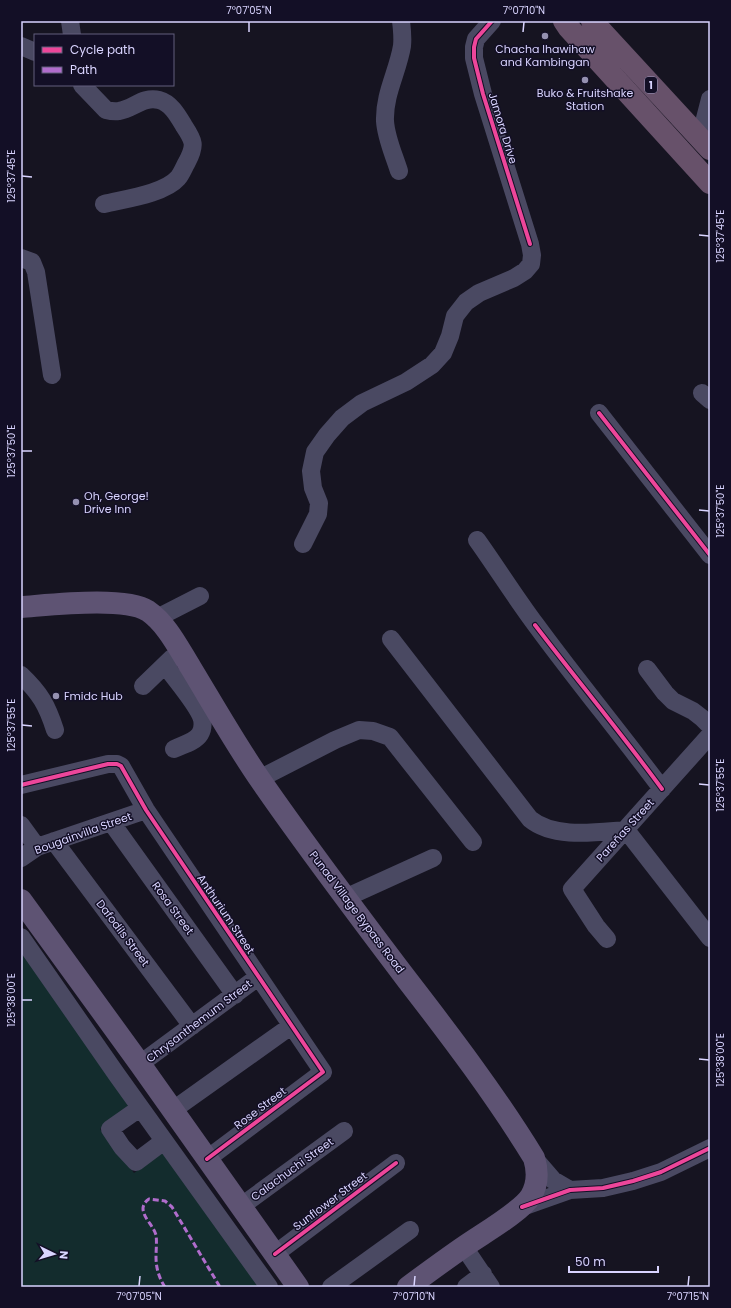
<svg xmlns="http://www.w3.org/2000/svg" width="731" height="1308" viewBox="0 0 731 1308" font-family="Poppins,sans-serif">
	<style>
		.green { fill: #132c2d }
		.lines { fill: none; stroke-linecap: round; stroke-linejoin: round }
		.minor { stroke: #4a4962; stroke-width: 18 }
		.major { stroke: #5e5373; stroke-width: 22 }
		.highway { stroke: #67516a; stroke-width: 22 }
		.quiet { stroke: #b06ccc; stroke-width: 3; stroke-dasharray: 6 3; stroke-linecap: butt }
		.cycleway-casing { stroke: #130f26; stroke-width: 6 }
		.cycleway { stroke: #ed469a; stroke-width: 4 }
		.ticks { fill: none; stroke: #d9d4ff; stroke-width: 1.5 }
		.poi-dot { fill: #9591b1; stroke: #130f26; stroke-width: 1.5 }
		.labels { text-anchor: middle; stroke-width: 3; stroke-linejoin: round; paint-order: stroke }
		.shield { fill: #130f26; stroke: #9e99be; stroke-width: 1 }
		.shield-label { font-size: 10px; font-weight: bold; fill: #d9d4ff }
		.poi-label { font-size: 11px; fill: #d9d4ff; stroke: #130f26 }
		.street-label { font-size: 11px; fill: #d9d4ff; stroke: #130f26 }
		.neatline { fill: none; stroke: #d9d4ff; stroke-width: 1.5 }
		.ticks-label { font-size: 10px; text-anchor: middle; fill: #d9d4ff }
	</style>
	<rect width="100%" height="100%" fill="#161421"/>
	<path class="green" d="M21 949 131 1105 100 1129 134 1173 165 1150 264 1287H21Z"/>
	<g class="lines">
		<path class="minor" d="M70 21 72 35
			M21 46 35 52
			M82 85 106 110C110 111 114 112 119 111 133 109 143 96 159 100 171 103 178 116 184 126 194 141 196 145 187 162 184 167 182 173 178 178 164 194 124 199 104 204
			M700 138 710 99
			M399 171C394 155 386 138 385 121 384 94 398 71 402 46 403 37 402 29 401 21
			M21 258 32 262 36 272 52 375
			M702 393 710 400
			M599 413 710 555
			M477 540C497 568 515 597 536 625 577 681 621 734 662 789
			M303 544 318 514 319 503 313 488 311 471 315 452 327 435 342 418 362 403 406 382 432 365 443 353 450 336 455 316 466 302 479 293 514 278 525 271 531 264 532 255 530 244 483 94 474 58V47L476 39 492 21
			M157 618 200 596
			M391 639 530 819C554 839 597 832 626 830L710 938
			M165 665C174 678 198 705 202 719 203 724 203 729 200 734 195 742 182 745 174 749
			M647 669 665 693 673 701 693 711 702 718 710 726
			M21 675C40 693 47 705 55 730
			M143 686 172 658
			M259 779 335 740 359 730 373 731 390 737 473 842
			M21 785 108 764H117L121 766 146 810 323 1072 207 1159
			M111 822 235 995
			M21 825 37 847
			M54 841 192 1026
			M21 858 37 847 146 810
			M345 898 433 858
			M21 937 117 1075 269 1287
			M607 939 596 926 572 889 710 735
			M140 1064 258 977
			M140 1108 110 1129 122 1147 136 1162 164 1141
			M173 1110 291 1026
			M534 1158 553 1180 570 1190
			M240 1207 344 1131
			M522 1207 570 1190 603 1188 633 1181 661 1172 710 1148
			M464 1247 491 1287
			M275 1254 396 1163
			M331 1287 410 1230
			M466 1287 483 1274"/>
		<path class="major" d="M21 607C50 605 125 596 148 611 167 624 179 649 191 668 214 706 236 745 261 781 308 849 358 915 408 981 452 1038 496 1096 534 1158 538 1171 538 1184 531 1196 521 1212 482 1234 465 1246 446 1259 427 1273 408 1287
			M21 900 140 1064 298 1287"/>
		<path class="highway" d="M564 21 568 27 710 183
			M592 21 710 149"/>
		<path class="quiet" d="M165 1287C159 1278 156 1268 156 1257 156 1250 157 1242 156 1235 153 1225 144 1219 143 1209 143 1204 146 1201 149 1199L165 1201 172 1207 220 1287"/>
		<defs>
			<path id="cycleway" d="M492 21 476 39 474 47V58L483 94 530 244
				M599 413 710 555
				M535 625C577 680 621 733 662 789
				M21 785 108 764H117L121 766 146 810 323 1072 207 1159
				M522 1207 570 1190 603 1188 633 1181 661 1172 710 1148
				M275 1254 396 1163"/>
		</defs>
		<use href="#cycleway" class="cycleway-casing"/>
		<use href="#cycleway" class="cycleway"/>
	</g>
	<path class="ticks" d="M249 32V22M523 32 524 22M22 176 32 177M699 235 709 236M22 451H32M699 510 709 511M22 725 32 726M699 784 709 785M22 1000H32M699 1059 709 1060M139 1286 140 1276M414 1286 415 1276M688 1286 689 1276"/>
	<g class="poi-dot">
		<circle cx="545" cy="36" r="4"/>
		<circle cx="585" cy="80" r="4"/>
		<circle cx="76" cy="502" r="4"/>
		<circle cx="56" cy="696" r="4"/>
	</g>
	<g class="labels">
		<rect class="shield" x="645" y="77" width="12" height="16" rx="3"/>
		<g class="shield-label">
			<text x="651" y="89">1</text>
		</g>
		<g class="poi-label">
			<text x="545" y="53">Chacha Ihawihaw<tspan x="545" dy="13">and Kambingan</tspan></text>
			<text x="585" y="97">Buko &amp; Fruitshake<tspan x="585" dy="13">Station</tspan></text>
			<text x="84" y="500" text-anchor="start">Oh, George!<tspan x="84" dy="13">Drive Inn</tspan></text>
			<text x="64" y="700" text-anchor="start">Fmidc Hub</text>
		</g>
		<g class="street-label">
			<text transform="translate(503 128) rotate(73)" y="4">Jamora Drive</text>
			<text transform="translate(625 830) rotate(-48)" y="4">Pareñas Street</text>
			<text transform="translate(83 833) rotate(-20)" y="4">Bougainvilla Street</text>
			<text transform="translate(173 908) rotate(54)" y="4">Rosa Street</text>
			<text transform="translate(357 912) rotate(53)" y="4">Punad Village Bypass Road</text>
			<text transform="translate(226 914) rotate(56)" y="4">Anthurium Street</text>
			<text transform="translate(123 933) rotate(53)" y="4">Dafodils Street</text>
			<text transform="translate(199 1021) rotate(-37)" y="4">Chrysanthemum Street</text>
			<text transform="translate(260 1108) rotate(-37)" y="4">Rose Street</text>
			<text transform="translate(292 1169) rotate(-36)" y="4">Calachuchi Street</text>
			<text transform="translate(330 1201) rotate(-37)" y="4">Sunflower Street</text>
		</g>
	</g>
	<rect width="731" height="1308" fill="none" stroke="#130f26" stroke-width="44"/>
	<rect x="34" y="34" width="140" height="52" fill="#130f26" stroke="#625e7d"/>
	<rect x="42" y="47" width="20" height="6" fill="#ed469a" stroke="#625e7d"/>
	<text x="70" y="54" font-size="12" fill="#d9d4ff">Cycle path</text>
	<rect x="42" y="67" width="20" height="6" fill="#b06ccc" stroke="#625e7d"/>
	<text x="70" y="74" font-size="12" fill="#d9d4ff">Path</text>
	<g transform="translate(54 1254) rotate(95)" stroke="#130f26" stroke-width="3" paint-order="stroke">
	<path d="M0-3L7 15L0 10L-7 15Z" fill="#d9d4ff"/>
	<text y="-6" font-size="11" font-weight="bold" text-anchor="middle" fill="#d9d4ff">N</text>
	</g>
	<path d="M569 1266v6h89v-6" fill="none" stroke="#d9d4ff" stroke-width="2"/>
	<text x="575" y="1266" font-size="12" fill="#d9d4ff" stroke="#130f26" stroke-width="3" paint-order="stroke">50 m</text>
	<rect x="22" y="22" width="687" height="1264" class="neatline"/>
	<g class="ticks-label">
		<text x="249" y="14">7°07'05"N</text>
		<text x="524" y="14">7°07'10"N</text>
		<text transform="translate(11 176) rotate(-90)" y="4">125°37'45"E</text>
		<text transform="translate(720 236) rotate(-90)" y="4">125°37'45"E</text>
		<text transform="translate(11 451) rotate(-90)" y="4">125°37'50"E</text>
		<text transform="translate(720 511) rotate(-90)" y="4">125°37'50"E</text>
		<text transform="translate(11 725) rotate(-90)" y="4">125°37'55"E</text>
		<text transform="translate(720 785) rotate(-90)" y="4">125°37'55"E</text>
		<text transform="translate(11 1000) rotate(-90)" y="4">125°38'00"E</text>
		<text transform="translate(720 1060) rotate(-90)" y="4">125°38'00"E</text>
		<text x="139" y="1300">7°07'05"N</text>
		<text x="414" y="1300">7°07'10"N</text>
		<text x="688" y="1300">7°07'15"N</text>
	</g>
</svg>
